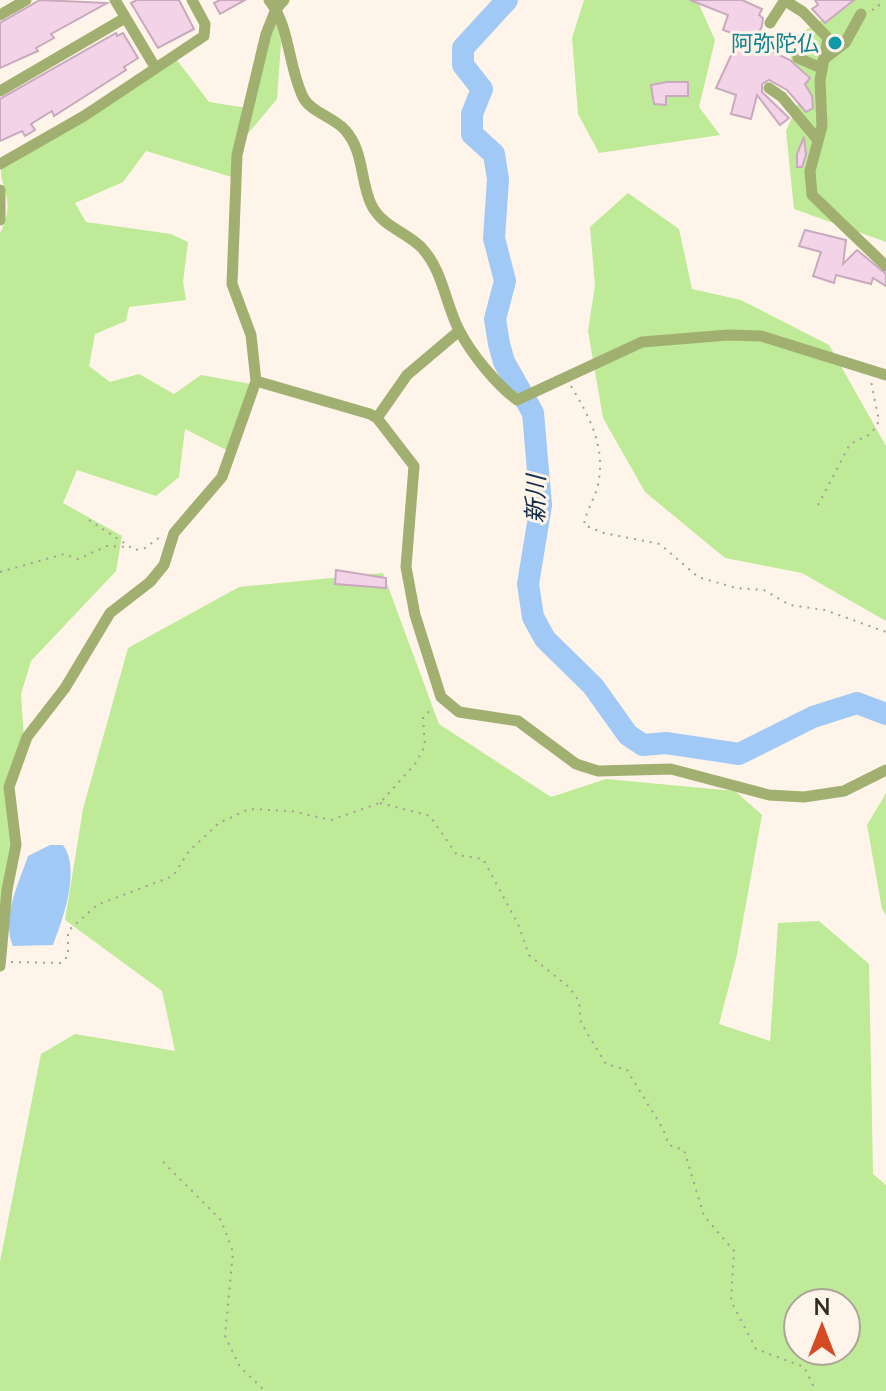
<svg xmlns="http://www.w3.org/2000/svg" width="886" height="1391" viewBox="0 0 886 1391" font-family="Lato,'Noto Sans JP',sans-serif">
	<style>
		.green { fill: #bfea97; fill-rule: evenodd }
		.water { fill: #a0c9f6 }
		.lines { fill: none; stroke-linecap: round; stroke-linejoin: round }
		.river { stroke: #a0c9f6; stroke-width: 22 }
		.building { fill: #f3d3e7; stroke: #c8a9bd; stroke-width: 2 }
		.path { stroke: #a99f95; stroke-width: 2; stroke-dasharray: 2 6; stroke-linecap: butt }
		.street { stroke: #a1af71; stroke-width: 11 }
		.culture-dot { fill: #0f9aa8; stroke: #fef4ea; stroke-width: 3 }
		.labels { text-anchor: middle; stroke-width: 6; stroke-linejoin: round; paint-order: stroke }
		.culture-label { font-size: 22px; fill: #0d838f; stroke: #fef4ea; text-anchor: end }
		.water-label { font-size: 24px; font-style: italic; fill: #102d4a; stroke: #fef4ea }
	</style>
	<rect width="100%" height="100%" fill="#fef4ea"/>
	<path class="green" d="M584 0H697L715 40 699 107 720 135 599 153 578 114 572 38Z
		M851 0H886V242L794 209 786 131 799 101 788 42Z
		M276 21 281 42 277 99 246 136C256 98 259 57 276 21Z
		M176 59 209 102 247 108 235 178 146 151 123 182 75 203 86 222 171 234 188 242 183 282 186 300 129 307 126 321 95 334 89 366 110 382 139 374 174 394 201 375 251 384 230 452 185 429 179 477 156 496 77 470 63 503 122 536 116 571 31 661 21 694 24 740 13 769 14 842 0 954V233C17 199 0 190 1 168Z
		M628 193 679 229 692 289 741 300 829 345 886 446V621L802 573 725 558 645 492 603 418 588 331 595 285 590 227Z
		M383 573 439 724 551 797 606 779 735 791 762 815 736 959 719 1024 770 1041 778 923 819 921 869 964 873 1174 886 1185V1391H0V1261L41 1054 75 1034 175 1051 162 991 65 920 83 809 128 648 239 587ZM798 1303H846V1351H798Z
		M886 793V915L882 909 867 825Z"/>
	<path class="water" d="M50 845H63C81 869 63 919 53 945L13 946C1 919 19 882 28 856Z"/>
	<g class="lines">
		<path class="river" d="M507 0 463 48V65L482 89 472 114V134L494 154 498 179 494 238 505 281 495 319 499 344 504 362 533 413 541 505 528 584 533 617 545 639 593 686 628 735 643 745 666 743 739 754 813 717 857 703 886 714"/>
	</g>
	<path class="building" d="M40 0 107 3 51 34 54 38 36 48 38 51 0 68V23Z
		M137 0H179L194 29 158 48 131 3Z
		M220 0H245L220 14 214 3Z
		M690 0H742L762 9 759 15 763 18 762 26 757 37 764 40 763 47 790 60 810 78 805 84 812 96 813 108 806 112 787 90 769 80 762 84V92L789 118 780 125 757 95 751 119 731 114 736 95 716 88 740 36 723 30 728 15Z
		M815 0H854L825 23 812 9 818 5Z
		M116 33 117 36 123 33 138 58 124 67 126 70 54 116 52 111 31 124 35 130 25 136 22 131 0 141V99Z
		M667 82H688V96H666V105L654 104 651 85Z
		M804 137 806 155 802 167H797V154Z
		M805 230 846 240 843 264 857 250 886 274V286L873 278 871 284 836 275 834 283 813 276 821 252 799 246Z
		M336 570 386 578V588L335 584Z"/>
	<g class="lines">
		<path class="path" d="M872 10 879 6 877 0
			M571 386C591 419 607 450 597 489 593 501 586 512 584 525L604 533 660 544 698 577 736 588 764 590 790 605 825 610 886 632
			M818 505 850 444 871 434 879 421 871 381
			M89 520 135 550 145 548 160 537
			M0 572 64 554 78 559 107 546 127 547
			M380 803 430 816 457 855 483 859 518 924 529 955 569 987 579 1001 581 1023 606 1064 627 1070 663 1129 669 1145 684 1150 704 1216 734 1251 731 1301 756 1349 804 1367 816 1391
			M11 962 61 963 68 956V931L97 905 173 876 189 851 219 823 249 809 291 811 331 820 380 803 415 764 425 746 423 718 433 707
			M163 1162 221 1220 233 1252 225 1336 240 1367 265 1391"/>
		<path class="street" d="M115 0 155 67
			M269 0C290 26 288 66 303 97 310 112 334 117 345 130 364 151 360 180 371 204 382 227 405 231 421 247 443 270 445 303 459 330 472 355 496 384 517 400L642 342 728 335 761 336 886 375
			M784 0 803 12 828 38 820 80 822 126 810 171 812 195 886 266
			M0 15 26 0
			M770 23 785 0
			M798 58 821 68
			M823 60 845 43 861 14
			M769 88 782 97 817 139
			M0 91 125 18
			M0 164 84 116 204 36 205 24 192 0
			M0 190V220
			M256 381 370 414 377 418 414 466 406 567 415 615 441 697 459 712 518 721 576 764 598 771 671 769 769 795 804 797 844 791 886 770
			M377 418 407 375 459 331
			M0 966 7 890 16 845 9 787 27 737 65 688 110 613 150 582 164 565 174 533 222 477 256 381 251 335 232 284 237 155 266 34 276 9 284 0"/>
	</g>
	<circle class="culture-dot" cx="835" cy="43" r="8"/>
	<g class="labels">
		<g class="culture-label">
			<text x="819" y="51">阿弥陀仏</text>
		</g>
		<g class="water-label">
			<text transform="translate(536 499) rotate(-89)" y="8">新川</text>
		</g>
	</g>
	<g transform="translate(822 1327)"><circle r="38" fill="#fef4ea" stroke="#ada399" stroke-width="2"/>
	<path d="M0-6L14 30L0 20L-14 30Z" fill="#d34a23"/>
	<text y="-12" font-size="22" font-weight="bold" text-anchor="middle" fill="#332a20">N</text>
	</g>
</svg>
